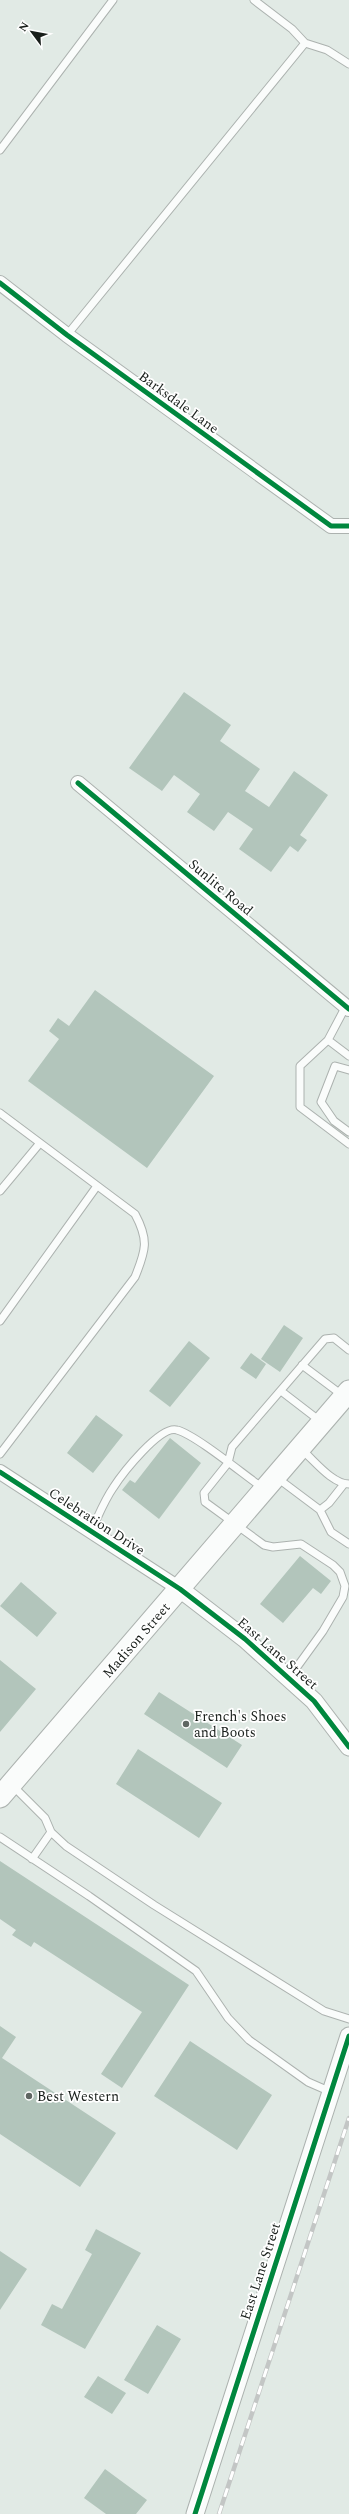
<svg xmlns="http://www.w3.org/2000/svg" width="349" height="2514" viewBox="0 0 349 2514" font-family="Spectral,serif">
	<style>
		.building { fill: #b2c5bb }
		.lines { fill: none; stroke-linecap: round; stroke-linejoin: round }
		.service-casing { stroke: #acb2af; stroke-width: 9 }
		.minor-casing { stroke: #acb2af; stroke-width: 16 }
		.tertiary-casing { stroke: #acb2af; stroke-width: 19 }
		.primary-casing { stroke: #acb2af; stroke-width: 23 }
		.service { stroke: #fafcfb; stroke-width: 7 }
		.minor { stroke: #fafcfb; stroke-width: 14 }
		.tertiary { stroke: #fafcfb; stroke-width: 17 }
		.primary { stroke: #fafcfb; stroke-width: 21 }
		.rail-casing { stroke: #c3c6c5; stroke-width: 4.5 }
		.rail { stroke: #fff; stroke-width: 3; stroke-dasharray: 9; stroke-linecap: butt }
		.cycleway-casing { stroke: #fff; stroke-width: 8 }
		.cycleway { stroke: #00873e; stroke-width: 5 }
		.poi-dot { fill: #5f6662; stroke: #fff; stroke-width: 1.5 }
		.labels { text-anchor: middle; stroke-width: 3.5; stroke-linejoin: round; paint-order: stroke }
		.street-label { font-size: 14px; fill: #191f1b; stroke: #fff }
		.poi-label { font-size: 14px; fill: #191f1b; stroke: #fff; text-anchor: start }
	</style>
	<rect width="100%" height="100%" fill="#e1eae5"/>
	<path class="building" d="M184 692 231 725 220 741 260 769 245 791 269 807 294 771 328 795 300 835 307 840 298 852 290 846 271 872 239 849 253 829 228 812 214 831 187 812 200 794 174 775 162 791 129 768Z
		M95 990 214 1076 147 1168 28 1081 59 1039 49 1031 58 1018 69 1026Z
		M284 1325 303 1338 280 1372 261 1359Z
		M189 1341 210 1358 170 1407 149 1391Z
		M251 1353 266 1364 256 1379 240 1368Z
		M96 1415 123 1435 93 1473 67 1453Z
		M170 1438 201 1463 159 1519 122 1490 130 1480 135 1483Z
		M300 1556 331 1581 321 1594 313 1588 283 1623 260 1604Z
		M21 1582 57 1613 37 1637 0 1606Z
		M0 1660 36 1689 0 1732Z
		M159 1692 242 1745 227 1768 144 1714Z
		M138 1749 222 1803 199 1838 116 1784Z
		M0 1861 189 1985 122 2088 101 2074 142 2012 34 1942 31 1947 12 1935 16 1930 0 1919Z
		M0 2026 16 2037 2 2058 116 2133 80 2187 0 2134Z
		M190 2041 272 2095 237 2150 154 2096Z
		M96 2229 141 2253 85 2349 41 2325 52 2304 62 2309 92 2254 85 2250Z
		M0 2251 27 2269 0 2310Z
		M157 2325 181 2339 148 2394 124 2380Z
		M98 2376 126 2393 112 2414 84 2397Z
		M105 2469 147 2500 136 2514H106L84 2498Z"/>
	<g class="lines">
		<defs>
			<path id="service" d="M305 43 327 50 349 64
				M0 150 113 0
				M67 335 305 43 292 29 254 0
				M328 1040 346 1006
				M349 1056 328 1040 300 1066V1107L349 1144
				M349 1070 335 1066 321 1102 334 1121 349 1132
				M0 1113 135 1214C149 1240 146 1250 135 1277L0 1454
				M0 1191 40 1143
				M0 1321 97 1186
				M302 1365 342 1395
				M281 1391 320 1421
				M302 1450C314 1460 332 1484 349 1484
				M276 1477 320 1510 329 1503 344 1484
				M320 1510 331 1532 349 1544
				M91 1531C98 1517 104 1501 113 1488 122 1474 160 1425 177 1430 196 1435 244 1475 263 1488
				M289 1678 323 1631 343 1597 345 1586 340 1572 333 1565 301 1544 273 1547 264 1545 205 1502 204 1493 228 1463 232 1447 325 1339 334 1338 349 1350
				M13 1786 45 1818 51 1832 66 1846 154 1905 324 2011 349 2019
				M0 1837 89 1896 196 1971 228 2018 249 2040 308 2082 331 2092
				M32 1859 51 1832"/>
			<path id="minor" d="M0 283 67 335 331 526H349
				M78 783 349 1009
				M0 1472 180 1589"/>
			<path id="tertiary" d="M180 1589 245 1639 314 1701 349 1747
				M195 2514 349 2036"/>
			<path id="primary" d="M0 1797 349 1391"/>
		</defs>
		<use href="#service" class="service-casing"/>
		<use href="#minor" class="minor-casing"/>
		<use href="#tertiary" class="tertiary-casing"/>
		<use href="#primary" class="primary-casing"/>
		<use href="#service" class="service"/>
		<use href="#minor" class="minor"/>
		<use href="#tertiary" class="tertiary"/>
		<use href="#primary" class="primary"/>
		<defs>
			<path id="rail" d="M219 2514 349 2118"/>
		</defs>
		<use href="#rail" class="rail-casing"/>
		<use href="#rail" class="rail"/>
		<defs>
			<path id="cycleway" d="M0 283 67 335 331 526H349
				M78 783 349 1009
				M0 1472 180 1589 245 1639 314 1701 349 1747
				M195 2514 349 2036"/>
		</defs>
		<use href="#cycleway" class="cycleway-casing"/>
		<use href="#cycleway" class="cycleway"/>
	</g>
	<g class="poi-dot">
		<circle cx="186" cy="1724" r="4"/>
		<circle cx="29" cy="2096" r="4"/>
	</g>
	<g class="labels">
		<g class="street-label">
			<text transform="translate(179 402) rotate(36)" y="5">Barksdale Lane</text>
			<text transform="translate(221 887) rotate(40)" y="5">Sunlite Road</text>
			<text transform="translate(97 1521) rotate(33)" y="5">Celebration Drive</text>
			<text transform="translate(136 1640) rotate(-49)" y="5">Madison Street</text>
			<text transform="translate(278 1653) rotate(41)" y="5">East Lane Street</text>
			<text transform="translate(260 2271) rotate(-72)" y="5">East Lane Street</text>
		</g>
		<g class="poi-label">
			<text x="194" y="1721">French's Shoes<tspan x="194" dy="16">and Boots</tspan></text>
			<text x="37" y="2101">Best Western</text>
		</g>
	</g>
	<g transform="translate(32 32) rotate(302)" stroke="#ffffff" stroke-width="3" paint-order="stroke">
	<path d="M0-3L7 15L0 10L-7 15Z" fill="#191f1b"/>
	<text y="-6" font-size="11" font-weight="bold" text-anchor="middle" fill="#191f1b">N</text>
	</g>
</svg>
